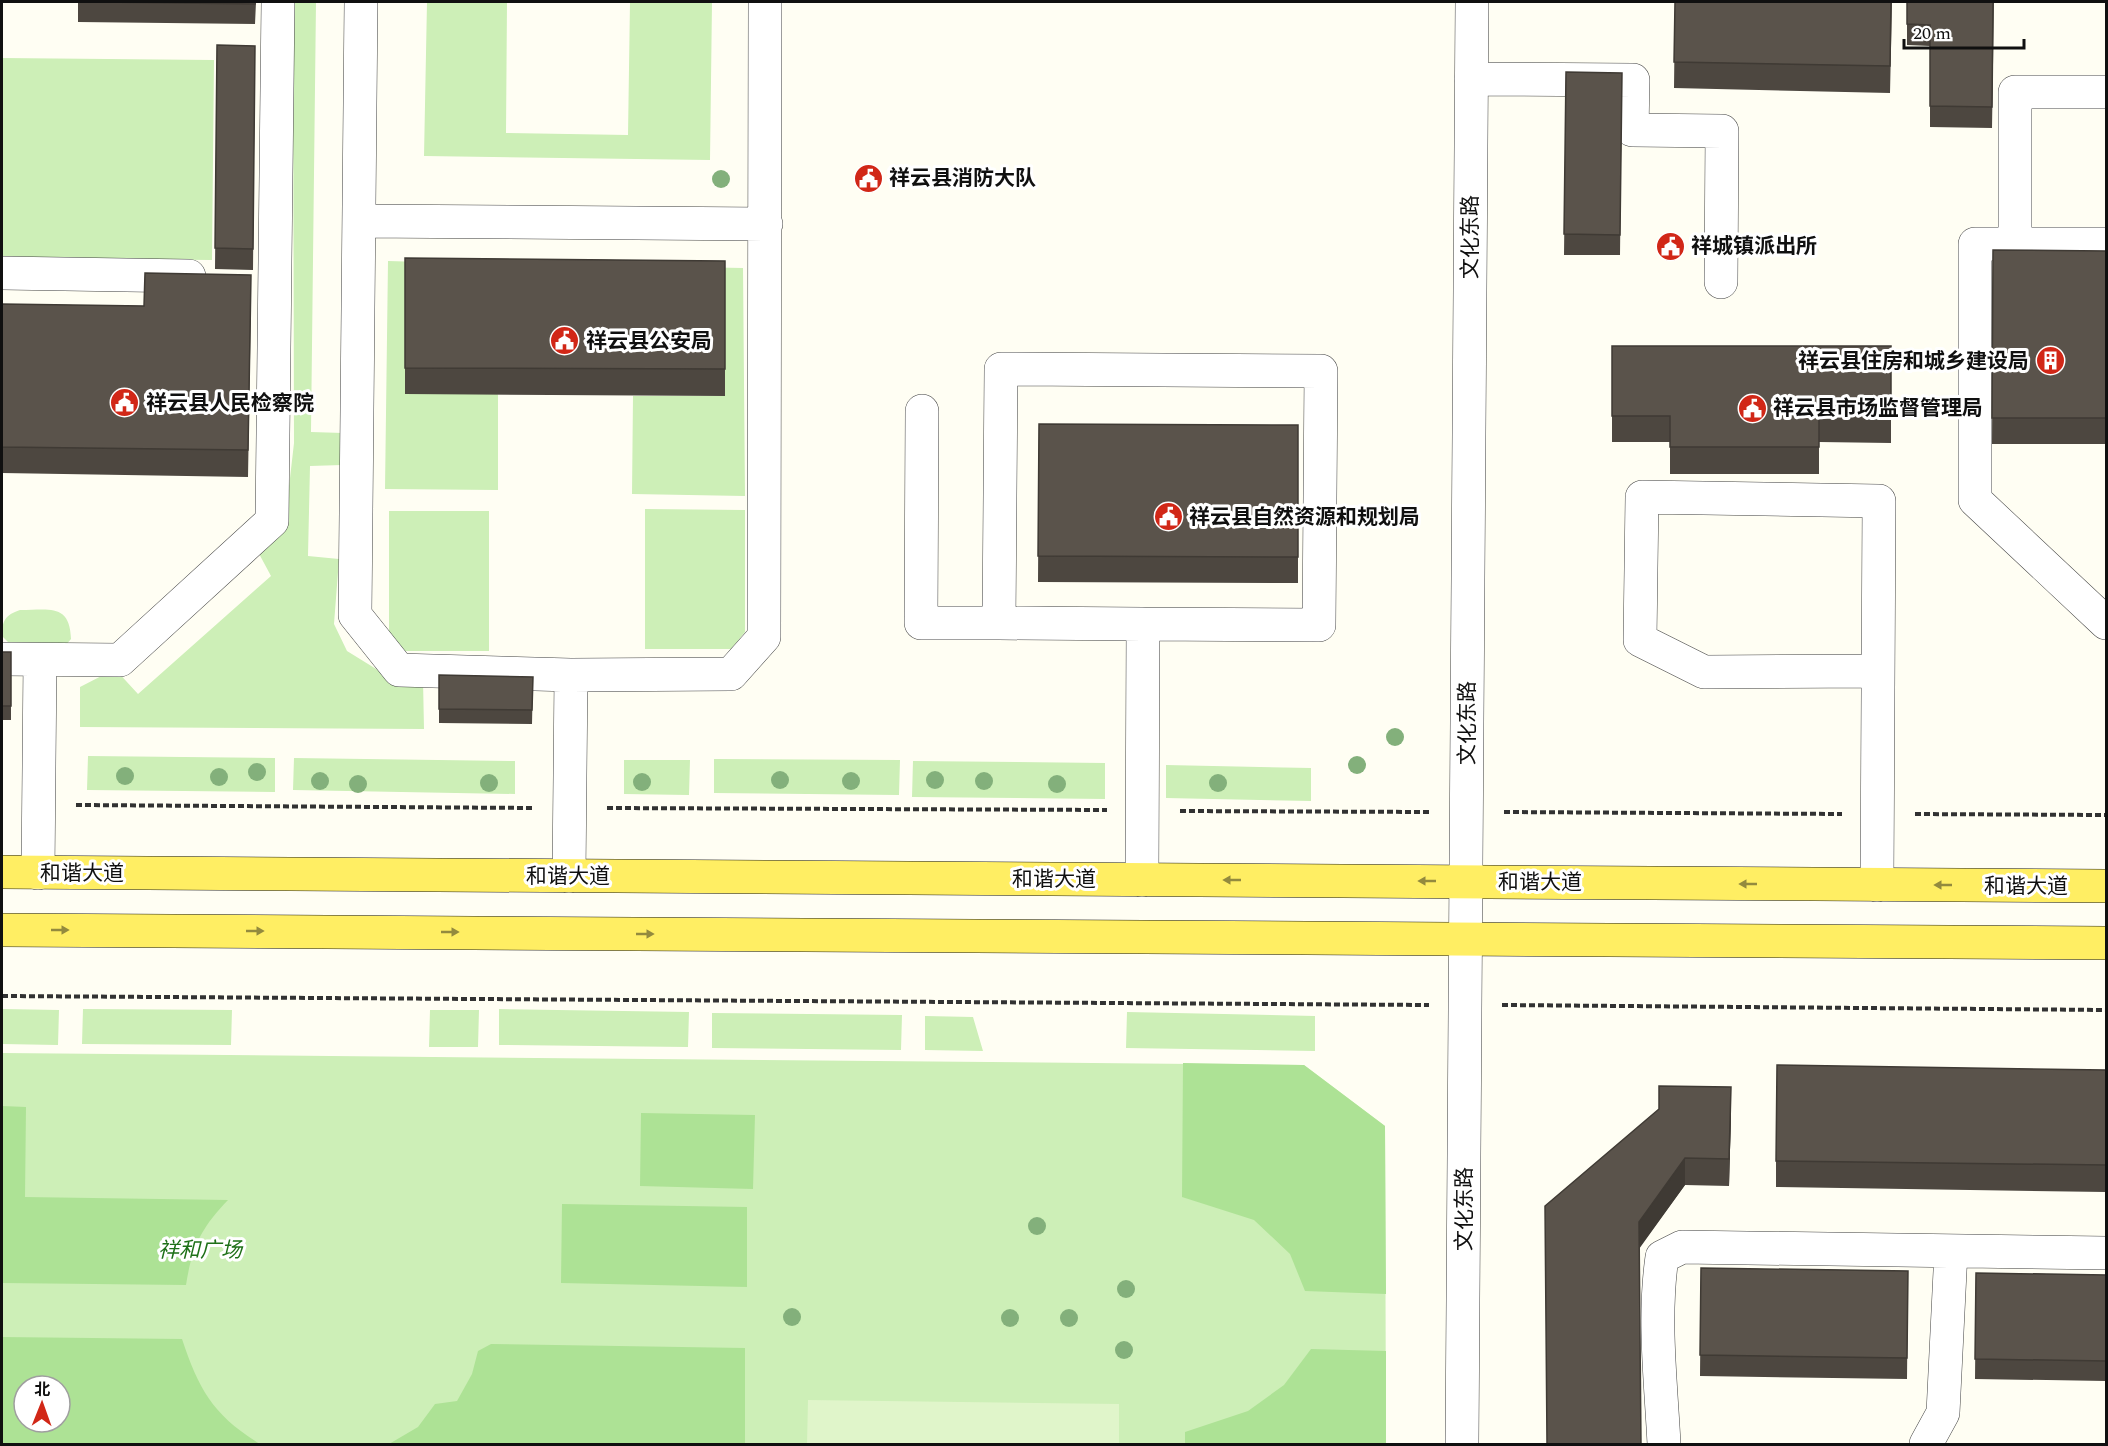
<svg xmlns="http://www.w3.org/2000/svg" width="2108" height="1446" viewBox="0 0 2108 1446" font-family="Spectral,'Noto Sans SC',serif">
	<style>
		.green { fill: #cdefb7; fill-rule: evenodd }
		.forest { fill: #ade295; fill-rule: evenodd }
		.pitch { fill: #e0f5ca }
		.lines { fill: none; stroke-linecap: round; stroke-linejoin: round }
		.minor-casing { stroke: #434343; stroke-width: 34 }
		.major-casing { stroke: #212121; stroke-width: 34 }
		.path { stroke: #323232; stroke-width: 4; stroke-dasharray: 6 3; stroke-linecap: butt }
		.minor { stroke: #fff; stroke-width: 33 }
		.major { stroke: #ffee63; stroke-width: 33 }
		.tree { fill: #83b07b }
		.wall { fill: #4d4740 }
		.shaded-wall { fill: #3f3a34 }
		.building { fill: #5a534b; stroke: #3f3a34; stroke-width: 1.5 }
		.oneway { fill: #938a3e }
		.labels { text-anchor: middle; stroke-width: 6; stroke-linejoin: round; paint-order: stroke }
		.poi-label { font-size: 21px; font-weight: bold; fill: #101010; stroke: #fff; text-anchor: start }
		.street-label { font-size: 21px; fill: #101010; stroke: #fff }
		.park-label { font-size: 21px; font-style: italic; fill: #1e7018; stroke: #fff }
	</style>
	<rect width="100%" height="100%" fill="#fffef3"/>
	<path class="green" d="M293 2H316L311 432 343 433 342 465 310 466 308 556 339 559 334 624 347 651 394 680H423L424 729 80 727V687L115 669 138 694 271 576 257 550 285 522 294 443Z
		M427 2H507L506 133 628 135 630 2H712L710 160 424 156Z
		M2 58 214 60 212 260 2 258Z
		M388 261 423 262 498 395V490L385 489Z
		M689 267 743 268 745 496 632 494 633 396H724Z
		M645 509 745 510V632L731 649H645Z
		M389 511H489V651H402L389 634Z
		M20 610C49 610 70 603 71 639L65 646 17 651 2 636C2 621 5 615 20 610Z
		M88 756 275 758V792L87 790Z
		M294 758 515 761V794L293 790Z
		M714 759 900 760 899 795 714 793Z
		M624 760H690L689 795 624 794Z
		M913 761 1105 763V799L912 797Z
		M1166 765 1311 768V801L1166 798Z
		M2 1009 59 1010 58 1045 2 1044Z
		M83 1009 232 1010 231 1045 82 1044Z
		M499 1009 689 1012 688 1047 499 1045Z
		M430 1010H479L478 1047H429Z
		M1127 1012 1315 1016V1051L1126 1048Z
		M712 1013 902 1015 901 1050 712 1048Z
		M925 1016 973 1017 983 1051 925 1050Z
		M2 1053 1304 1065 1385 1126 1386 1444H2ZM24 1386H60V1422H24Z"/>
	<path class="forest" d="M1183 1063 1304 1065 1385 1126 1386 1294 1305 1291 1290 1254 1254 1220 1182 1197Z
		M2 1106 26 1107 25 1197 228 1200C201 1228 192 1247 186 1285L2 1283Z
		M641 1113 755 1115 753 1189 640 1186Z
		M562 1204 747 1207V1287L561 1283Z
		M2 1337 182 1339C199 1390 213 1415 260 1444H2ZM24 1386H60V1422H24Z
		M491 1344 745 1348V1444H389L418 1427 435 1404 457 1401 472 1374 478 1351Z
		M1311 1349 1386 1351V1444H1185V1432L1248 1411 1284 1385Z"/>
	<path class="pitch" d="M808 1400 1119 1404V1444H807Z"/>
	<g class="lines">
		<defs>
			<path id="minor" d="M361 2 355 615 399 670 571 675 731 674 764 637 765 2
				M1471 79 1633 80 1632 130 1722 131 1721 282
				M2106 92H2015V244H1975V500L2106 623
				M359 221 766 224
				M2015 244H2106
				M2 273 189 276
				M922 411 921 623H999
				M2 659 120 660 272 521 278 2
				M38 873 40 660
				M569 876 571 675
				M1142 880 1143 624 1319 625 1321 371 1001 369 999 623 1143 624
				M1877 885 1879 501 1642 497 1640 640 1704 672 1878 671
				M1462 1444 1472 2
				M1664 1444C1661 1383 1653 1319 1662 1257L1682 1247 2106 1253
				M1926 1444 1943 1413 1951 1251"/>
			<path id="major" d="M2 872 2106 886
				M2 930 2106 943"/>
		</defs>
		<use href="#minor" class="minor-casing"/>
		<use href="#major" class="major-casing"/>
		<path class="path" d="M76 805 534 808
			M607 808 1107 810
			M1180 811 1431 812
			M1504 812 1842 814
			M1915 814 2106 815
			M2 996 1429 1005
			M1502 1005 2106 1010"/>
		<use href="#minor" class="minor"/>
		<use href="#major" class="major"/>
	</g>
	<g class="tree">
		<circle cx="721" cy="179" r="9"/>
		<circle cx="1395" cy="737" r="9"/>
		<circle cx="1357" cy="765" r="9"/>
		<circle cx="257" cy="772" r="9"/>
		<circle cx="125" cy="776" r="9"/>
		<circle cx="219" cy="777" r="9"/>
		<circle cx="780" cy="780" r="9"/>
		<circle cx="935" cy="780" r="9"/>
		<circle cx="320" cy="781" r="9"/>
		<circle cx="851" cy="781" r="9"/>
		<circle cx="984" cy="781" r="9"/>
		<circle cx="642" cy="782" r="9"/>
		<circle cx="489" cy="783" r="9"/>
		<circle cx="1218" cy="783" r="9"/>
		<circle cx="358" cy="784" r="9"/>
		<circle cx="1057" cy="784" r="9"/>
		<circle cx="1037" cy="1226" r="9"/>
		<circle cx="1126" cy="1289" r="9"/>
		<circle cx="792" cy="1317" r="9"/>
		<circle cx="1010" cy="1318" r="9"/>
		<circle cx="1069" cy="1318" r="9"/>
		<circle cx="1124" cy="1350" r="9"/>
	</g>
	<path class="wall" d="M78 2H256L255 24 78 22Z
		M1675 2H1892L1890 93 1674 88Z
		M1907 2H1994L1992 128 1930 127V46L1907 45Z
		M217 45 255 46 253 270 215 269Z
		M1566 72 1622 73 1620 255H1564Z
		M1993 250 2106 251V444H1992Z
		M405 258 725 261V396L405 394Z
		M251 302 248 477 2 473V304L144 306Z
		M1612 346H1891V443L1819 442V474H1670V442H1612Z
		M1039 424 1298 425V583L1038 582Z
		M2 652H11V720H2Z
		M439 675 533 677 532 724 439 723Z
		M2106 1070V1192L1776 1187V1161Z
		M1659 1109 1731 1114 1729 1186 1685 1185 1639 1248 1547 1444Z
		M1701 1268 1908 1271 1907 1379 1700 1376Z
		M1976 1273 2106 1275V1381L1975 1379Z"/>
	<path class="shaded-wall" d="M1731 1087V1114L1729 1186V1159Z
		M1685 1158V1185L1639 1249V1222Z"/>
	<path class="building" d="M100 2H255V4Z
		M1675 2H1891L1890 66 1674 62Z
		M1907 2H1993L1992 107 1930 106V25L1907 24Z
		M217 45 255 46 253 249 215 248Z
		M1566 72 1622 73 1620 235 1564 234Z
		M1993 250 2106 251V418H1992Z
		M405 258 725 261V369L405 368Z
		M145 273 251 275 248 450 2 447V304L144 306Z
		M1612 346H1891V416H1819V447H1670V416H1612Z
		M1039 424 1298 425V557L1038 556Z
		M2 652H11V706H2Z
		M439 675 533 677 532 710 439 709Z
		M1777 1065 2106 1070V1165L1776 1161Z
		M1659 1086 1731 1087 1729 1159 1685 1158 1639 1222 1641 1444H1547L1545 1206 1659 1109Z
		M1701 1268 1908 1271 1907 1358 1700 1355Z
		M1976 1273 2106 1275V1361L1975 1359Z"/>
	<defs><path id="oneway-solid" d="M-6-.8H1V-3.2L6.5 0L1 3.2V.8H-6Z" transform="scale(1.5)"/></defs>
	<g class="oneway">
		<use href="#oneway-solid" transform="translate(1232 880) rotate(-180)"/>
		<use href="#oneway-solid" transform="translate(1427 881) rotate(-180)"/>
		<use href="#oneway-solid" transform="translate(1748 884) rotate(-180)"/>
		<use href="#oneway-solid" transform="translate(1943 885) rotate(-180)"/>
		<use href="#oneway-solid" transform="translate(60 930)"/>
		<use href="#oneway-solid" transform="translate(255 931)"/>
		<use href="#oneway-solid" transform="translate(450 932)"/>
		<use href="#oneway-solid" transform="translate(645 934)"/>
	</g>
	<defs>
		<symbol id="civic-disc" viewBox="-11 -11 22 22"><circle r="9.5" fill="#d12717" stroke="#fff"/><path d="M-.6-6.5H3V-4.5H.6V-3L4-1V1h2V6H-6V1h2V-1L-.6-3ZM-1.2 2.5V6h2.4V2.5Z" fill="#fff"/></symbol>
		<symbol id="building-disc" viewBox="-11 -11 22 22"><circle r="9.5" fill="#d12717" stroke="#fff"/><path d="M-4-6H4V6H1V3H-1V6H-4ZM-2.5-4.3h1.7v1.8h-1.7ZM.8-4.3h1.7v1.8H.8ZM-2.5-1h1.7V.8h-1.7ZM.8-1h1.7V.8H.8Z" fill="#fff"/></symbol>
	</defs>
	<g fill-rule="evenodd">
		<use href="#civic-disc" x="852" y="162" width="33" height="33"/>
		<use href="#civic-disc" x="1654" y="230" width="33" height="33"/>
		<use href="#civic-disc" x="548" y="324" width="33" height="33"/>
		<use href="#building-disc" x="2034" y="344" width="33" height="33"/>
		<use href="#civic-disc" x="108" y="386" width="33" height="33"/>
		<use href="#civic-disc" x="1736" y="392" width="33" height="33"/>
		<use href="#civic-disc" x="1152" y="500" width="33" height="33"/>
	</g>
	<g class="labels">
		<g class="poi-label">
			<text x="889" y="185">祥云县消防大队</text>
			<text x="1691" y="253">祥城镇派出所</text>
			<text x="586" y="348">祥云县公安局</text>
			<text x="2029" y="368" text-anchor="end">祥云县住房和城乡建设局</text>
			<text x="146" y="410">祥云县人民检察院</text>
			<text x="1773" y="415">祥云县市场监督管理局</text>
			<text x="1189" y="524">祥云县自然资源和规划局</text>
		</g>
		<g class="street-label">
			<text transform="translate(1470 237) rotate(-90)" y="7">文化东路</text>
			<text transform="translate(1467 723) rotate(-90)" y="7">文化东路</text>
			<text x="82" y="880">和谐大道</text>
			<text x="568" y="883">和谐大道</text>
			<text x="1054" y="886">和谐大道</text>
			<text x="1540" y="889">和谐大道</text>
			<text x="2026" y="893">和谐大道</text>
			<text transform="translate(1464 1209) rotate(-90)" y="7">文化东路</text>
		</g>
		<g class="park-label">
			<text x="200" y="1257">祥和广场</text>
		</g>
	</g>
	<rect width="2108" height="1446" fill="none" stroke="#101010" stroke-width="6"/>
	<g transform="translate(42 1404) rotate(1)"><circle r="28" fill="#ffffff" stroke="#9f9f9f" stroke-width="1.5"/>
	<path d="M0-4.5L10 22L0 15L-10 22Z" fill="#d12717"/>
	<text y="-9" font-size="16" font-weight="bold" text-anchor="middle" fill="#101010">北</text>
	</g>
	<path d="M1904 39v9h120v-9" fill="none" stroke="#101010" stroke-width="3"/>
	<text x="1913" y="39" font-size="18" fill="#101010" stroke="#ffffff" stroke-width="4.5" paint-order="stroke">20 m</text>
</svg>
